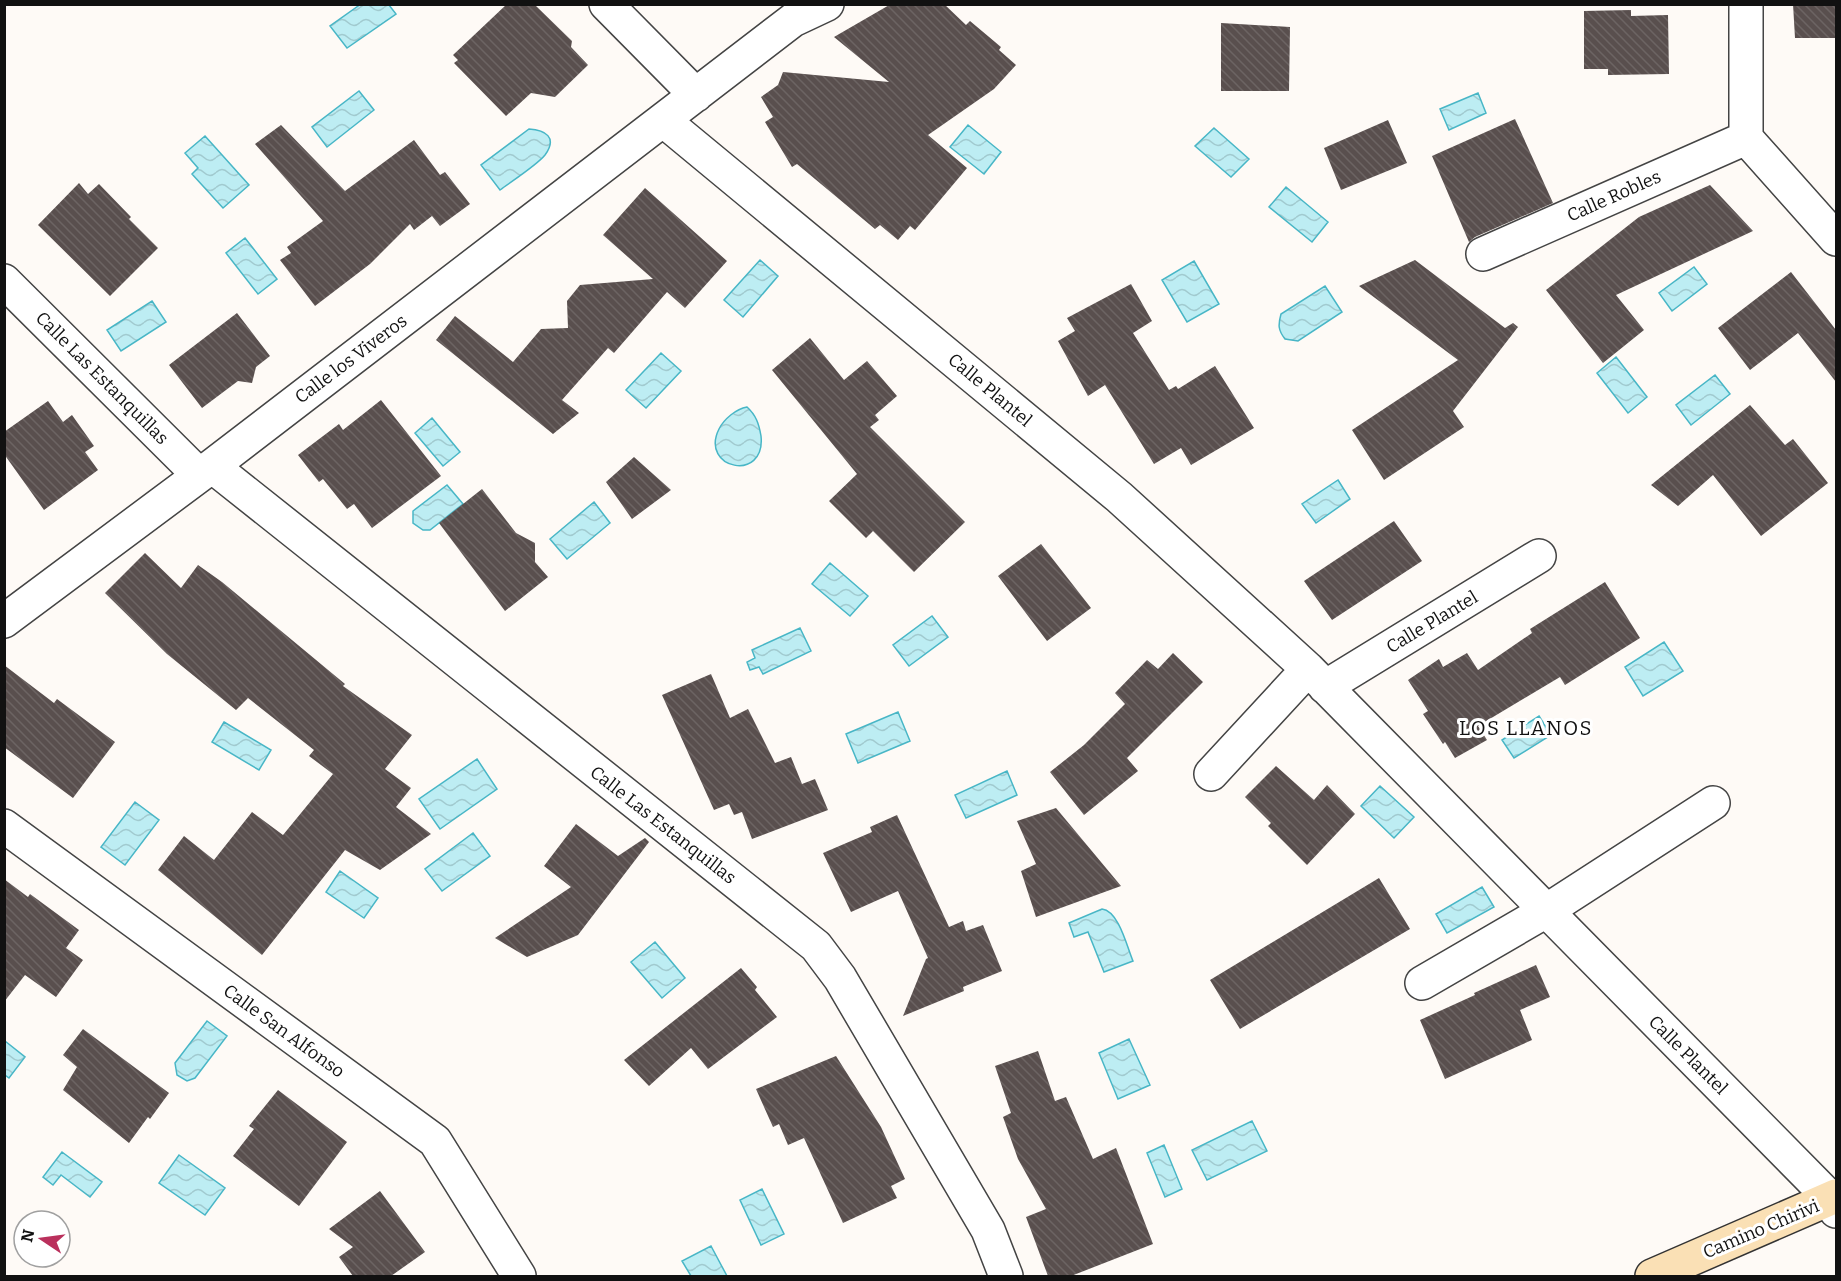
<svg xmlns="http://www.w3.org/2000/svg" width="1841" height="1281" viewBox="0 0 1841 1281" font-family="Bitter,serif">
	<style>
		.water { fill: url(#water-waves); stroke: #48b6c6; stroke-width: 1.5 }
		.building { fill: url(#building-back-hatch) }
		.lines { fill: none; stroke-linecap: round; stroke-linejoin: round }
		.street-casing { stroke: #444; stroke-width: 36 }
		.secondary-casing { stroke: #333; stroke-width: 36 }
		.street { stroke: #fff; stroke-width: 33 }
		.secondary { stroke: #fae0b5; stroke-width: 33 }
		.labels { text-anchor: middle; stroke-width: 6; stroke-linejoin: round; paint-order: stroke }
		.street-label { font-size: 18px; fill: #111; stroke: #fff }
		.neighbourhood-label { font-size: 20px; letter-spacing: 1.5px; fill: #111; stroke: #fff }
	</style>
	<defs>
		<pattern id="water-waves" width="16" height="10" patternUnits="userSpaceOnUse" patternTransform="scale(1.5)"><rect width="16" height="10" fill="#bdedf3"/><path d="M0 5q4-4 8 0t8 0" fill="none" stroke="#a1cacf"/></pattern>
		<pattern id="building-back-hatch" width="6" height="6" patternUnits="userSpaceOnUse" patternTransform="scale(1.5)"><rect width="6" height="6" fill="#594f4e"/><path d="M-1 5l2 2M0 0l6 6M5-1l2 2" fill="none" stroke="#6c6463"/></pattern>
	</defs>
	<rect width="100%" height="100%" fill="#fefaf6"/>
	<path class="water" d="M361 4 389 5 396 14 347 48 330 26Z
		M359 91 374 110 327 147 312 127Z
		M1478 93 1486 113 1449 130 1440 109Z
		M968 125 1001 152 984 174 950 147Z
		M1214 128 1249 159 1231 177 1195 146Z
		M529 129C545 130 558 137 545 155 537 165 512 181 500 190L481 165Z
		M205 136 249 185 223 208 192 174 198 168 185 153Z
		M1286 187 1328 222 1312 242 1269 207Z
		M245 238 277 279 258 294 226 253Z
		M760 260 778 276 743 317 724 300Z
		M1194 261 1219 304 1187 322 1162 280Z
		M1694 267 1707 284 1672 311 1659 293Z
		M1325 286 1342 312 1298 341 1285 339C1278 330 1278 325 1281 314Z
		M152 301 166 322 121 351 107 330Z
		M661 353 681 371 646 408 626 390Z
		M1616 357 1647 397 1628 413 1597 373Z
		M1715 375 1730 394 1691 425 1676 405Z
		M747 407C756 415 759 424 761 436 766 483 699 469 719 429 724 419 736 409 747 407Z
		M432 418 460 452 443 466 415 433Z
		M1338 480 1350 499 1316 523 1302 504Z
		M447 485 463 504 430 530H423L413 523V511Z
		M594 502 610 523 567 559 550 539Z
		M830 563 868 596 850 616 812 584Z
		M932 616 948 637 909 666 893 645Z
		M800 628 811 651 763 674 759 667 750 670 747 662 755 658 752 650Z
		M1664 642 1683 671 1643 696 1625 667Z
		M898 712 910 741 858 763 846 734Z
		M1539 716 1551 735 1514 758 1502 740Z
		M224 722 271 750 259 770 212 742Z
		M477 759 497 789 440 829 419 799Z
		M1007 771 1017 795 966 818 955 795Z
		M1380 786 1414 817 1394 838 1361 806Z
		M135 802 159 820 125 865 101 847Z
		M473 833 490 856 442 891 425 869Z
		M340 871 378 898 364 918 326 892Z
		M1482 887 1494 907 1447 933 1436 914Z
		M1102 909C1119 911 1127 947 1133 961L1104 972 1088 932 1074 937 1069 923Z
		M655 942 685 978 662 998 631 962Z
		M207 1021 227 1036 195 1078 187 1081 177 1075 175 1063Z
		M1129 1039 1150 1085 1118 1099 1099 1053Z
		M5 1041 25 1057 9 1078 5 1075Z
		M1252 1121 1267 1151 1207 1180 1192 1150Z
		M1164 1145 1182 1189 1165 1197 1147 1153Z
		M62 1152 102 1182 90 1197 61 1175 53 1185 43 1177Z
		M179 1155 225 1188 205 1215 159 1183Z
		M762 1189 784 1234 761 1245 740 1200Z
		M711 1246 727 1276H691L682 1261Z"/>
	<path class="building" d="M507 4H534L572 41 571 47 588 65 555 97 531 93 506 116 454 63 458 60 453 55Z
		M891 4H944L966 25 970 21 1001 47 999 50 1016 65 994 89 928 135 967 168 915 230 910 226 898 240 880 225 875 229 797 164 792 167 765 122 773 117 761 97 778 85 783 72 889 82 834 37Z
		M1793 4H1836V38H1795Z
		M1631 10V16L1668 15 1669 74 1608 75V69H1584V11Z
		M1221 23 1290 27 1289 91H1221Z
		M1515 119 1553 203 1475 237 1469 242 1432 156Z
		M1388 120 1407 163 1341 190 1324 148Z
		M281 125 345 191 414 140 440 175 445 172 470 204 440 226 432 216 414 230 410 224 370 264 315 306 280 260 291 253 287 247 323 221 255 144Z
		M79 183 88 194 99 184 131 217 129 219 158 248 110 296 38 225Z
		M1710 185 1753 231 1616 295 1644 330 1603 363 1546 290 1639 217Z
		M645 188 727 261 685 308 667 292 614 353 608 348 562 400 579 413 553 434 436 340 455 316 513 362 541 329 568 328 567 301 580 285 653 279 603 235Z
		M1415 260 1505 328 1513 323 1518 327 1453 411 1464 427 1384 480 1352 430 1458 360 1359 286Z
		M1791 272 1836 330V382L1798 333 1750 370 1718 328Z
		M1131 284 1152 321 1133 333 1169 390 1176 386 1178 389 1215 366 1254 428 1191 465 1181 448 1154 464 1105 385 1088 396 1058 341 1075 331 1067 318Z
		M237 313 270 356 256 367 252 383 238 381 202 408 169 365Z
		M810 338 844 380 867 361 897 396 875 415 879 420 870 427 965 522 914 572 873 531 866 538 829 501 857 474 772 370Z
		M381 400 441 476 372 528 354 504 347 509 323 479 319 482 298 455 339 424 343 430Z
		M48 401 63 422 72 415 94 446 85 452 98 470 44 510 4 454V432Z
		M1750 405 1785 445 1793 439 1828 483 1761 536 1713 475 1678 506 1651 485Z
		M634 457 671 490 632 519 606 482Z
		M482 489 516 533 535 543V562L548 577 505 611 439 523Z
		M1394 521 1422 561 1332 620 1304 581Z
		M1041 544 1091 608 1047 641 998 576Z
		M145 553 181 588 198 565 222 582 345 684 343 686 412 735 385 769 411 788 396 807 431 834 380 870 345 850 262 955 158 870 184 836 214 860 252 812 283 835 333 774 309 756 314 750 248 698 236 710 167 654 105 593Z
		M1605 582 1640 638 1565 685 1560 677 1478 726 1487 740 1455 758 1445 742 1443 744 1423 714 1428 711 1408 680 1439 659 1443 667 1467 653 1478 670 1532 633 1530 629Z
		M1173 653 1203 682 1127 758 1138 771 1084 815 1050 772 1084 745 1125 704 1115 693 1147 660 1158 669Z
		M4 665 54 703 57 699 115 742 73 798 4 747Z
		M711 674 730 718 748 709 775 763 791 757 802 784 815 779 828 810 752 839 742 812 734 815 729 804 714 810 662 695Z
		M1276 766 1314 800 1327 785 1355 814 1307 865 1268 826 1271 823 1245 797Z
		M1056 808 1121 886 1036 917 1021 871 1036 864 1017 821Z
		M897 815 949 927 963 921 966 931 983 925 1002 971 963 987 964 991 903 1016 926 959 928 958 898 891 851 912 823 853 872 832 870 827Z
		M576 824 618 856 645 838 649 842 578 935 527 957 495 938 571 887 544 866Z
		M1379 878 1410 929 1240 1029 1210 980Z
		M4 879 28 897 30 894 79 930 66 948 83 960 56 997 25 975 4 1002Z
		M1536 965 1550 997 1520 1010 1532 1040 1445 1079 1420 1020 1475 995 1474 993Z
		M741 968 757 987 755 990 777 1017 708 1069 691 1048 649 1086 624 1060Z
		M83 1029 169 1093 150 1119 148 1117 129 1143 63 1090 77 1067 63 1055Z
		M1038 1051 1055 1101 1066 1097 1093 1159 1116 1148 1153 1244 1071 1276H1048L1026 1217 1046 1209 1018 1159 1003 1117 1011 1113 995 1066Z
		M836 1056 881 1127 905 1179 891 1186 897 1198 843 1223 804 1138 788 1145 779 1124 773 1127 756 1089Z
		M278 1090 347 1142 299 1206 233 1156 254 1129 249 1126Z
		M380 1191 425 1252 391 1276H353L339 1257 353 1247 329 1229Z"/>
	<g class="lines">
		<defs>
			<path id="street" d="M606 4 696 95
				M1746 4V138L1836 239
				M663 120 1119 497 1308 669 1831 1199 1836 1211
				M1483 254 1746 138
				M4 281 199 475
				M212 466 816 946 840 978 988 1230 1006 1276
				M4 621 212 466 793 20 827 4
				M1325 687 1539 556
				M1211 774 1308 669
				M4 826 435 1141 519 1276
				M1422 983 1546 911 1713 803"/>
			<path id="secondary" d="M1652 1276 1836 1196"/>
		</defs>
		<use href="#street" class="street-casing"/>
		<use href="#secondary" class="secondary-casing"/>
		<use href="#street" class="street"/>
		<use href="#secondary" class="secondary"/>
	</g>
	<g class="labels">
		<g class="street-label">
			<text transform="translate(1614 196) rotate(-24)" y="6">Calle Robles</text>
			<text transform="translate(351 359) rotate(-37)" y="6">Calle los Viveros</text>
			<text transform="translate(102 378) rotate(45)" y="6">Calle Las Estanquillas</text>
			<text transform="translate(990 390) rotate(40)" y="6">Calle Plantel</text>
			<text transform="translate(1432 622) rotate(-31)" y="6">Calle Plantel</text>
			<text transform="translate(663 825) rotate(38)" y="6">Calle Las Estanquillas</text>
			<text transform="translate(284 1031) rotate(36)" y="6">Calle San Alfonso</text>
			<text transform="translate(1688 1055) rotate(45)" y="6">Calle Plantel</text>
			<text transform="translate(1761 1229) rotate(-23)" y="6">Camino Chirivi</text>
		</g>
		<g class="neighbourhood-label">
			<text x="1526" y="735">LOS LLANOS</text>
		</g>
	</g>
	<rect width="1841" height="1281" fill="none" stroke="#111111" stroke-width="12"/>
	<g transform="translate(42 1239) rotate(283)"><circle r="28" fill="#ffffff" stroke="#a0a0a0" stroke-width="1.5"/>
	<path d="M0-4.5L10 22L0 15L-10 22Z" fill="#ba305c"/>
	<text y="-9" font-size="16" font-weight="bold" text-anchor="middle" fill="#111111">N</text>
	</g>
</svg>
